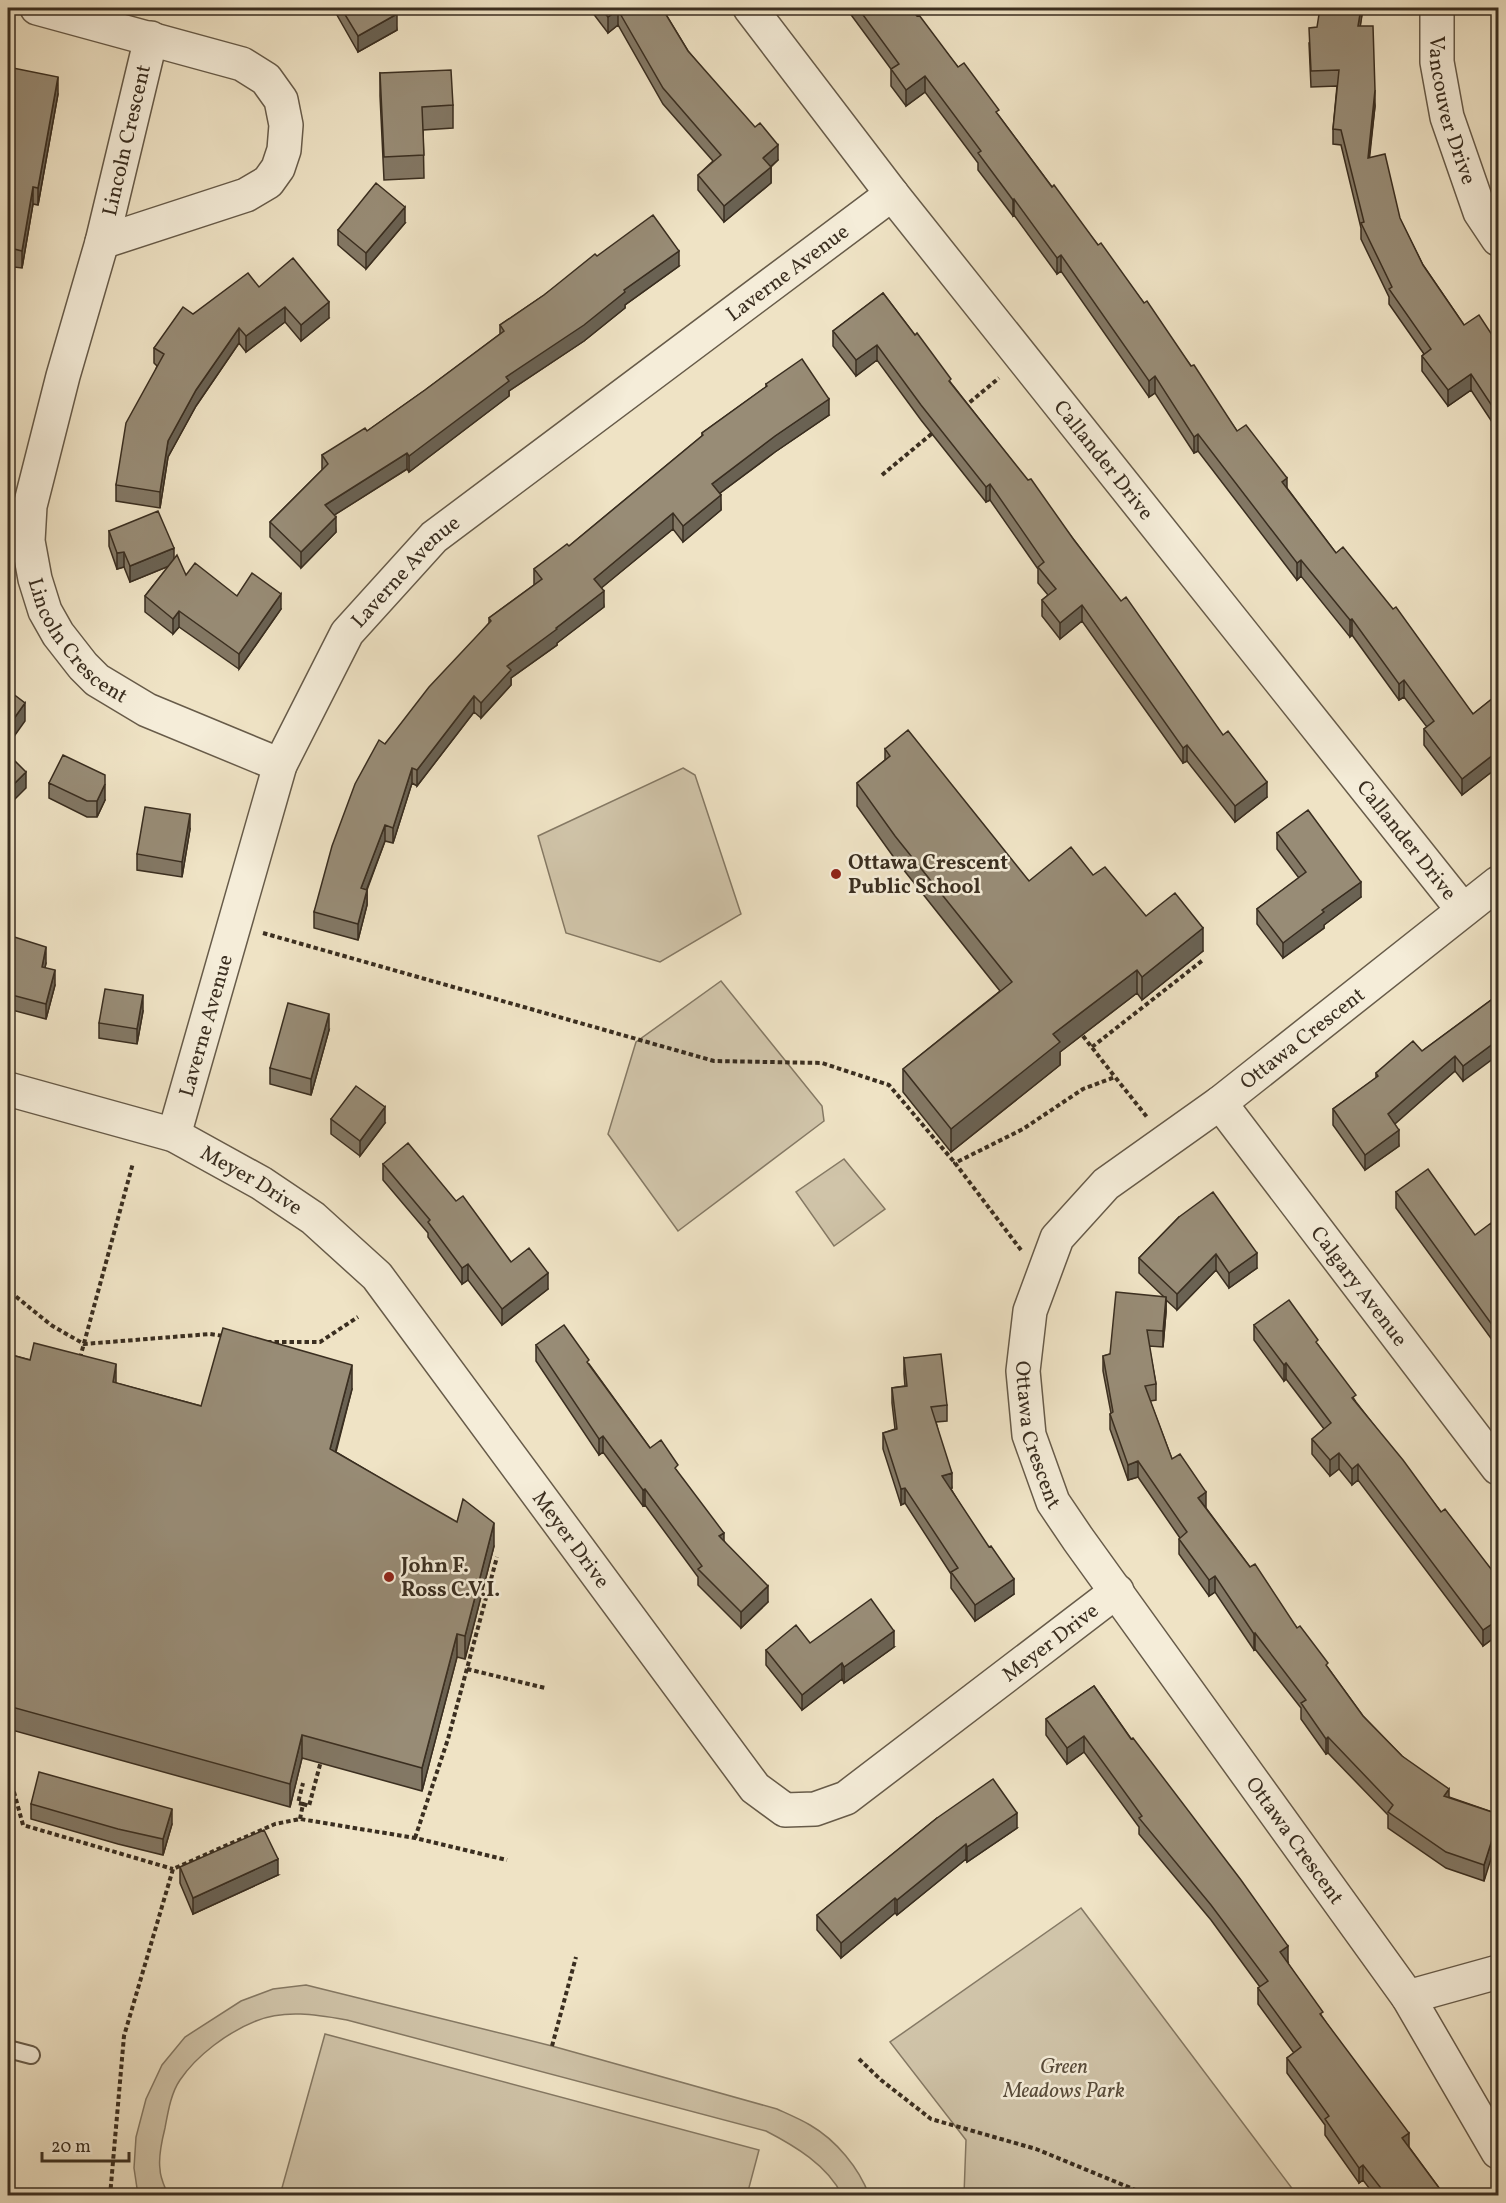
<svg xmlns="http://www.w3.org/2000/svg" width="1506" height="2203" viewBox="0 0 1506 2203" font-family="Vollkorn,serif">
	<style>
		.green { fill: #d0c4a9; stroke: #857964; stroke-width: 1.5 }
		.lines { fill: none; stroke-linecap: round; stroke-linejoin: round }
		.lane-casing { stroke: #675b49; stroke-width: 20 }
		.street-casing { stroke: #675b49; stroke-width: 36 }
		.path { stroke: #3a2e20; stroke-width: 4; stroke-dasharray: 4.5 3; stroke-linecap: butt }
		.lane { stroke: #f5edd9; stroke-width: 16 }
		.street { stroke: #f5edd9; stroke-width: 33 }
		.wall { fill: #837865; stroke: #3a2e20; stroke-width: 1.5 }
		.shaded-wall { fill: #6a6253; stroke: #3a2e20; stroke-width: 1.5 }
		.building { fill: #988c76; stroke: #3a2e20; stroke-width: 1.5 }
		.poi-dot { fill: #8f2418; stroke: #f5edd9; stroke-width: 2 }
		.labels { text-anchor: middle; stroke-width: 5; stroke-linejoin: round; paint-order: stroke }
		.street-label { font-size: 21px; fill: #3a2e20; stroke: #f5edd9 }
		.poi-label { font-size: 21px; font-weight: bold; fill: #3a2e20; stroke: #f5edd9; text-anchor: start }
		.park-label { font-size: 21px; font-style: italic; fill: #584c3b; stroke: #f5edd9 }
	</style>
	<rect width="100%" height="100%" fill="#efe3c5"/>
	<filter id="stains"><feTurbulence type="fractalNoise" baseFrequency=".00333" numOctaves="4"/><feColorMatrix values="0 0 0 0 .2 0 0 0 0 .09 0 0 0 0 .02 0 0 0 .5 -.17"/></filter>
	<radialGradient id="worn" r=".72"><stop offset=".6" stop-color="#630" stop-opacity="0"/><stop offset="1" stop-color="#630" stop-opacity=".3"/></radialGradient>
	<path class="green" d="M683 768 695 775 741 914 660 962 566 933 538 836Z
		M721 981 822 1106 824 1121 678 1231 608 1134 636 1042Z
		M844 1159 885 1209 834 1246 796 1192Z
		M1081 1908 1297 2195H964L966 2140 890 2042Z
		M306 1985 552 2046 777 2109C788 2114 800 2119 810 2125 836 2140 859 2168 869 2195H842C827 2165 795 2146 766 2131L347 2020C318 2015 285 2009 256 2021 228 2032 197 2055 180 2080 171 2093 168 2112 165 2128 162 2140 158 2156 160 2169 160 2178 165 2187 168 2195H138L134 2168 136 2137 146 2099 162 2065 185 2037 241 2001 273 1989Z
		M325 2034 759 2150 747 2195H280Z"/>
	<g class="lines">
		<defs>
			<path id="lane" d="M8 2049 31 2055"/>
			<g id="street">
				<path d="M37 8 242 64 266 79 281 100 286 125 284 150 278 168 268 182 246 195 102 242"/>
				<path id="s1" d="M750 8 892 194 1463 910"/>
				<path id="s2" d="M1437 8V62L1447 117 1480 212 1498 239"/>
				<path id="s3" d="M151 38 102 242 63 376 30 506 28 541 35 579 45 611 58 634 83 666 97 680 147 710 280 765"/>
				<path id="s4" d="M1498 883 1220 1103 1106 1184 1057 1238 1030 1311 1023 1371 1029 1435 1053 1502 1078 1539 1408 1997 1498 2152"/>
				<path id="s5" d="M8 1089 174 1135 261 1183 313 1218 377 1276 755 1788 785 1810 815 1809 846 1798 1117 1591"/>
				<path id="s6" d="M1220 1103 1498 1468"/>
				<path id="s7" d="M174 1135 280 765 347 633 434 537 892 194"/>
				<path d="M1408 1997 1498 1972"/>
			</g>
		</defs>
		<use href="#lane" class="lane-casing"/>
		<use href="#street" class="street-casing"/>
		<path class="path" d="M964 407 999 378
			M882 475 935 431
			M263 933 714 1061 822 1063 889 1085 955 1163
			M1083 1036 1115 1077
			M1092 1047 1203 960
			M1021 1250 955 1163 1023 1129 1083 1089 1115 1077 1147 1117
			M8 1284 14 1295 51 1325 84 1344 210 1334 224 1336
			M267 1342H320L358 1317
			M80 1358 133 1163
			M467 1669 545 1688
			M8 1770 23 1825 173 1869
			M303 1804 309 1806 321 1761
			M300 1819 303 1804 298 1803 303 1783
			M415 1838 448 1739 497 1557
			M552 2046 576 1957
			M859 2059 881 2080 931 2119 1036 2149 1150 2196
			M110 2196 124 2036 173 1869 275 1824 300 1819 415 1838 507 1860"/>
		<use href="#lane" class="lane"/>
		<use href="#street" class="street"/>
	</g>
	<path class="wall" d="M333 8H393L397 30 358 52Z
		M589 8H662L688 51 778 160 771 167V183L724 222 698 190V175L713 161 663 104 618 25 608 33Z
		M846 8H910L958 67 999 116 1052 187 1144 303 1191 366 1237 431 1287 488 1336 553 1473 714 1498 694V767L1462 795 1424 745V729L1427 727 1404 697 1399 700 1352 635 1350 637 1301 576 1297 580 1198 451 1194 453 1155 393 1149 397 1061 271 1057 274 1014 215 1013 216 978 170V163L925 92 906 106 891 86V69Z
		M1363 8 1360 26 1375 106 1369 157 1423 265 1464 325 1498 344V431L1471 390 1448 406 1422 371V356L1424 354 1389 304V297L1361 239V228L1341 145 1333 144V129L1337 86 1311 87 1309 43Z
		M8 67 58 94 38 205 33 204 22 268 14 267 8 308Z
		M380 73 453 105V128L423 130 424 178 384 180 380 96Z
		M405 223 366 269 338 245V230Z
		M597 256 679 266 625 305V308L584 341 509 391V396L409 472 407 469 334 515 336 532 301 568 270 537V522L322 470V455L367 431 425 390 500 334V325L544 295Z
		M259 287 329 318 301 341 285 322 246 352 239 343 196 406 168 457 160 508 116 501V485L157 366 154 363V348L193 314Z
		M883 293 951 383 1074 540 1267 797 1235 822 1187 761 1183 763 1082 621 1060 639 1042 616V600L1048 595 1038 583V569L990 500 986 502 921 420 877 360 856 376 833 346V331Z
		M766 384 829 415 775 452 720 493 721 510 683 542 673 529 601 588 604 607 557 643V645L511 678V685L481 718 474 712 417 786 412 783 393 843 385 841 367 890V905L358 940 314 928V912L385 744 489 623V618L534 585V569L569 546 702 436V433L766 387Z
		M109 531 174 559 186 575 237 596 281 609 239 669 179 627 173 634 145 612V596L169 566 130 582 124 567 117 569 109 546Z
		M885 749 1029 881 1093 875 1146 916 1203 951 1142 1000 1137 993 1060 1052V1065L951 1152 903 1092V1069L1000 991 895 859 857 806V783L885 760Z
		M49 783 105 800 97 817H87L49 798Z
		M190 829 182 877 137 870V854Z
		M1277 833 1361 897 1324 925V928L1283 958 1257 924V909L1299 878 1277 849Z
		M8 935 46 963 45 967 55 985 46 1019 8 1009Z
		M1498 995 1463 1081 1455 1071 1394 1124 1399 1146 1365 1170 1333 1125V1109L1376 1078V1073L1422 1051Z
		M143 1011 137 1044 99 1038V1023Z
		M329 1030 311 1095 270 1084V1068Z
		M331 1119 385 1123 360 1156 331 1134Z
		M383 1164 456 1201 511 1262 548 1289 502 1325 468 1280 462 1284 428 1237V1233L383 1180Z
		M1396 1192 1475 1235 1498 1234V1348L1396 1208Z
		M1179 1217 1257 1268 1229 1288 1216 1270 1177 1310 1166 1300V1312L1163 1347 1149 1346 1156 1384V1400L1150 1401 1172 1459 1206 1508 1250 1567 1328 1668 1363 1716 1402 1756 1449 1797 1498 1814 1484 1881 1446 1868 1388 1828V1815L1328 1753 1326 1754 1301 1719V1708L1255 1649 1254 1650 1215 1592 1209 1596 1179 1554V1539L1180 1538 1138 1477 1128 1480 1110 1429V1414L1111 1413 1103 1371V1356L1110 1354 1163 1296 1139 1273V1258Z
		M1254 1325 1318 1345 1356 1402 1441 1512 1491 1569 1498 1565V1642L1495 1637 1483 1646 1358 1480 1352 1485 1339 1469 1330 1476 1312 1454V1439L1324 1429 1286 1379 1284 1381 1254 1340Z
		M536 1345 589 1364 650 1448 678 1473 724 1541 768 1602 741 1628 698 1585V1577L645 1505 643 1506 603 1452 599 1455 536 1361Z
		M8 1354 201 1406 352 1389 336 1452 494 1546 465 1659 457 1657 422 1791 302 1758 290 1807 8 1729Z
		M904 1358 947 1405V1421L936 1422 952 1488 951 1489 1014 1594 975 1621 951 1588V1574L905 1503 901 1505 883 1449V1433L895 1429 892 1403V1388L905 1386 904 1374Z
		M894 1647 844 1683 842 1679 802 1710 766 1665V1650Z
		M1094 1686 1288 1962H1287L1323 2018 1409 2147 1445 2196H1375L1363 2180 1359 2183 1325 2135V2125L1287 2073V2058L1294 2053 1258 2004V1988L1260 1987 1211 1920 1139 1834V1827L1084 1752 1067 1764 1046 1735V1719Z
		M31 1804 172 1824 163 1855 118 1844 31 1819Z
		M937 1818 1017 1828 967 1862 966 1859 897 1915 895 1913 841 1958 817 1930V1915Z
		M180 1867 278 1875 193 1914 180 1883Z"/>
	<path class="shaded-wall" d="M1361 8H1363L1358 42V26Z
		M618 10V25L608 33V17Z
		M397 14V30L358 52V36Z
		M925 76V92L906 106V90Z
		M58 77V94L38 205V188Z
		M1375 90V106L1368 173V158Z
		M778 145V160L763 173V158Z
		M771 167V183L724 222V206Z
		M33 187V204L22 268V251Z
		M1014 199V215L1013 216V200Z
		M405 207V223L366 269V253Z
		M14 249V267L8 308V291Z
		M679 251V266L625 305V308L584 341 509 391V396L409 472V456L506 377 624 290Z
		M1061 255V271L1057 274V258Z
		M329 302V318L301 341V325Z
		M285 307V322L246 352V336Z
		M239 328V343L196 406 168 457 160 508V492L168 441 196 390Z
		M877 345V360L856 376V360Z
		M1471 374V390L1448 406V390Z
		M1155 376V393L1149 397V381Z
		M829 399V415L775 452 712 499V484L775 436Z
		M1198 434V451L1194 453V437Z
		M407 453V469L325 521V505Z
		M1287 478V495L1282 482Z
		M990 484V500L986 502V487Z
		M721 495V510L683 542V526Z
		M673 513V529L594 594V579Z
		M336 517V532L301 568V552Z
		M174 548V564L130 582V566Z
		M124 552V567L117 569V553Z
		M1301 560V576L1297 580V563Z
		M604 591V607L557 643V645L511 678V685L481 718V703L507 666Z
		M281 594V609L239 669V654Z
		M1082 605V621L1060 639V623Z
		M179 611V627L173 634V619Z
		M1352 619V635L1350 637V620Z
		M1404 680V697L1399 700V684Z
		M474 696V712L417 786V770Z
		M25 703V721L8 745V727Z
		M1187 745V761L1183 763V748Z
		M1498 751V767L1462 795V779Z
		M412 768V783L393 843V828Z
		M26 772V788L8 806V790Z
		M1267 782V797L1235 822V806Z
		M105 784V800L97 817V801Z
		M190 814V829L182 877V862Z
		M385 825V841L361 904V888Z
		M1361 882V897L1324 925V928L1283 958V943L1322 910Z
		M367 890V905L358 940V924Z
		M1203 928V951L1142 1000V977Z
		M46 947V963L42 982V967Z
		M55 970V985L46 1019V1004Z
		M1137 970V993L1060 1052V1065L951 1152V1129L1053 1034Z
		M143 995V1011L137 1044V1029Z
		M329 1014V1030L311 1095V1079Z
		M1498 1040V1055L1463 1081V1066Z
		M1455 1056V1071L1388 1130V1114Z
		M385 1107V1123L360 1156V1141Z
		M1399 1130V1146L1365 1170V1155Z
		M1257 1253V1268L1229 1288V1273Z
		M1216 1254V1270L1177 1310V1294Z
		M468 1264V1280L462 1284V1268Z
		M548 1273V1289L502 1325V1309Z
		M1166 1297V1312L1163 1347V1331Z
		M1286 1363V1379L1284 1381V1365Z
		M116 1364V1387L113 1382Z
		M352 1365V1389L330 1472V1449Z
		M603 1436V1452L599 1455V1439Z
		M1339 1453V1469L1330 1476V1460Z
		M1138 1461V1477L1128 1480V1465Z
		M1358 1464V1480L1352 1485V1469Z
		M952 1473V1488L942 1492V1476Z
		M905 1488V1503L901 1505V1489Z
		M645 1489V1505L643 1506V1490Z
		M1206 1492V1508L1198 1498Z
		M494 1523V1546L465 1659V1636Z
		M724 1533V1549L719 1536Z
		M1215 1576V1592L1209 1596V1580Z
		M1014 1579V1594L975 1621V1605Z
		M768 1586V1602L741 1628V1612Z
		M1495 1622V1637L1483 1646V1630Z
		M894 1631V1647L844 1683V1667Z
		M1255 1633V1649L1254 1650V1634Z
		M457 1634V1657L422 1791V1768Z
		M842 1663V1679L802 1710V1695Z
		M302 1735V1758L290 1807V1784Z
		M1084 1736V1752L1067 1764V1748Z
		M1328 1737V1753L1326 1754V1739Z
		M1449 1789V1804L1444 1796Z
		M172 1809V1824L163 1855V1839Z
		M1017 1813V1828L967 1862V1847Z
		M1498 1821V1837L1484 1881V1865Z
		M966 1844V1859L897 1915V1900Z
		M278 1859V1875L193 1914V1898Z
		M895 1898V1913L841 1958V1943Z
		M1288 1946V1962L1280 1968V1952Z
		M1409 2133V2149L1402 2138Z
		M1363 2165V2180L1359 2183V2168Z"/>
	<path class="building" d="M341 8H393L397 14 358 36Z
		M600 8H662L688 51 755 127 760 123 778 145 763 158 771 167 724 206 698 175 721 155 663 88 618 10 608 17Z
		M858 8H910L917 16 919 15 958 67 964 63 999 110 996 112 1052 187 1054 185 1098 245 1101 243 1144 303 1147 301 1191 366 1194 365 1237 431 1246 425 1287 478 1282 482 1336 553 1343 547 1393 609 1396 607 1473 714 1498 694V751L1462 779 1424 729 1434 721 1404 680 1399 684 1352 619 1350 620 1301 560 1297 563 1198 434 1194 437 1155 376 1149 381 1061 255 1057 258 1014 199 1013 200 978 153 981 151 925 76 906 90 891 69 899 64Z
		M1320 8H1361L1358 26H1373L1375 90 1368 158 1385 154 1400 218 1423 265 1464 325 1479 315 1498 344V415L1471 374 1448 390 1422 356 1431 349 1389 289 1392 287 1361 223 1364 222 1341 130 1333 129 1339 70 1311 71 1309 28 1317 27Z
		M8 67 58 77 38 188 33 187 22 251 14 249 8 291V116L10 103H8Z
		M451 70 453 105 422 107 424 155 384 157 380 73Z
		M376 183 405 207 366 253 338 230Z
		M653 215 679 251 624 290 625 292 584 325 506 377 509 381 409 456 407 453 325 505 336 517 301 552 270 522 328 464 322 455 365 428 367 431 425 390 504 331 500 325 544 295 595 254 597 256Z
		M293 258 329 302 301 325 285 307 246 336 239 328 196 390 168 441 160 492 116 485 126 423 164 354 154 348 183 307 193 314 248 273 259 287Z
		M883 293 915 335 917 333 951 379 949 381 1028 480 1031 479 1074 540 1121 601 1126 597 1223 735 1228 731 1267 782 1235 806 1187 745 1183 748 1082 605 1060 623 1042 600 1056 589 1038 567 1044 562 990 484 986 487 921 405 877 345 856 360 833 331Z
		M802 359 829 399 775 436 712 484 721 495 683 526 673 513 594 579 604 591 556 628 557 629 507 666 511 670 481 703 474 696 417 770 412 768 393 828 385 825 361 888 367 890 358 924 314 912 332 846 355 784 379 740 385 744 429 687 491 621 489 618 542 579 534 569 567 544 569 546 703 435 702 433 767 386 766 384Z
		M158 511 174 548 130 566 124 552 117 553 109 531Z
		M177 555 186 575 195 563 237 596 252 573 281 594 239 654 179 611 173 619 145 596Z
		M8 690 25 703 8 727Z
		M908 730 1029 881 1071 847 1093 875 1105 867 1146 916 1175 893 1203 928 1142 977 1137 970 1053 1034 1060 1042 951 1129 903 1069 1012 982 895 836 857 783 890 756 885 749Z
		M8 754 26 772 8 790Z
		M63 755 105 775V784L97 801H87L49 783Z
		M145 807 190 814 182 862 137 854Z
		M1308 810 1361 882 1322 910 1324 912 1283 943 1257 909 1306 872 1277 833Z
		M8 935 46 947 42 967 55 970 46 1004 8 994Z
		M105 989 143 995 137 1029 99 1023Z
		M1498 995V1040L1463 1066 1455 1056 1388 1114 1399 1130 1365 1155 1333 1109 1378 1076 1376 1073 1413 1041 1422 1051Z
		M288 1003 329 1014 311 1079 270 1068Z
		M356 1086 385 1107 360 1141 331 1119Z
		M408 1143 456 1201 463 1196 511 1262 529 1248 548 1273 502 1309 468 1264 462 1268 428 1222 430 1220 383 1164Z
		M1428 1169 1475 1235 1491 1223 1498 1234V1333L1396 1192Z
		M1213 1192 1257 1253 1229 1273 1216 1254 1177 1294 1139 1258 1179 1217Z
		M1116 1292 1166 1297 1163 1331 1147 1330 1156 1384 1145 1386 1172 1459 1180 1454 1206 1492 1198 1498 1250 1567 1255 1564 1297 1628 1300 1626 1328 1663 1326 1665 1363 1716 1402 1756 1449 1789 1444 1796 1498 1814V1821L1484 1865 1446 1852 1388 1812 1393 1805 1328 1737 1326 1739 1301 1703 1306 1700 1255 1633 1254 1634 1215 1576 1209 1580 1179 1539 1187 1532 1138 1461 1128 1465 1110 1414 1113 1412 1103 1356 1110 1354Z
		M1289 1300 1318 1340 1316 1342 1356 1395 1352 1398 1403 1460 1441 1512 1445 1509 1491 1569 1498 1564V1626L1495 1622 1483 1630 1358 1464 1352 1469 1339 1453 1330 1460 1312 1439 1331 1423 1286 1363 1284 1365 1254 1325Z
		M564 1325 589 1360 587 1362 650 1448 661 1440 678 1465 675 1468 724 1533 719 1536 768 1586 741 1612 698 1569 702 1566 645 1489 643 1490 603 1436 599 1439 536 1345Z
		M223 1328 352 1365 330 1449 457 1522 463 1499 494 1523 465 1636 457 1634 422 1768 302 1735 290 1784 8 1706V1354L30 1360 34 1343 116 1364 113 1382 201 1406Z
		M941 1354 947 1405 931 1407 952 1473 942 1476 989 1547 991 1546 1014 1579 975 1605 951 1572 958 1568 905 1488 901 1489 883 1433 897 1429 892 1388 907 1386 904 1358Z
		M871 1599 894 1631 844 1667 842 1663 802 1695 766 1650 796 1625 810 1643Z
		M1094 1686 1131 1739 1133 1738 1241 1880 1288 1946 1280 1952 1323 2012 1320 2014 1409 2133 1402 2138 1445 2196H1387L1363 2165 1359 2168 1325 2119 1329 2116 1287 2058 1301 2047 1258 1988 1268 1981 1211 1905 1139 1818 1142 1816 1084 1736 1067 1748 1046 1719Z
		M39 1772 172 1809 163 1839 118 1829 31 1804Z
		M993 1779 1017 1813 967 1847 966 1844 897 1900 895 1898 841 1943 817 1915 937 1818Z
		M264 1830 278 1859 193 1898 180 1867Z"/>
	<g class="poi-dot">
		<circle cx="836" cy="874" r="6"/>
		<circle cx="389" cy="1577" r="6"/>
	</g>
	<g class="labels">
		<g class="street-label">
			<text dy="7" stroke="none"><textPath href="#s2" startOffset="104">Vancouver Drive</textPath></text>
			<text transform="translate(126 140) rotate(-77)" y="7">Lincoln Crescent</text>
			<text dy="7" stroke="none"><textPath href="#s7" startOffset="1104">Laverne Avenue</textPath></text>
			<text dy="7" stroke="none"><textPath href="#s1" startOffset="574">Callander Drive</textPath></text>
			<text dy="7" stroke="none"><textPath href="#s7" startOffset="618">Laverne Avenue</textPath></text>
			<text dy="7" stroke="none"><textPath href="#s3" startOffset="634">Lincoln Crescent</textPath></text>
			<text dy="7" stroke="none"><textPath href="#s1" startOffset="1060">Callander Drive</textPath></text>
			<text dy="7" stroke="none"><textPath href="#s7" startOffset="114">Laverne Avenue</textPath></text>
			<text transform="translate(1302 1038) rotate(-38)" y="7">Ottawa Crescent</text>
			<text dy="7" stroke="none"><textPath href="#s5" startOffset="262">Meyer Drive</textPath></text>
			<text dy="7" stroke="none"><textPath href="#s6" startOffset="230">Calgary Avenue</textPath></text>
			<text dy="7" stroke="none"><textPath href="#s4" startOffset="771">Ottawa Crescent</textPath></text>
			<text dy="7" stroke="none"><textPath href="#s5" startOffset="748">Meyer Drive</textPath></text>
			<text dy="7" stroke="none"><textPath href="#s5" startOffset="1414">Meyer Drive</textPath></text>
			<text dy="7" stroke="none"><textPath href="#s4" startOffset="1257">Ottawa Crescent</textPath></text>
		</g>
		<g class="poi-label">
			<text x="848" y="869">Ottawa Crescent<tspan x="848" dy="24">Public School</tspan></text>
			<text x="401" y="1572">John F.<tspan x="401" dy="24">Ross C.V.I.</tspan></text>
		</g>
		<g class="park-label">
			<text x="1064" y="2073">Green<tspan x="1064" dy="24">Meadows Park</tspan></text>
		</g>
	</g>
	<rect width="1506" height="2203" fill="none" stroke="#efe3c5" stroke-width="30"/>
	<rect x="9" y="9" width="1488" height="2185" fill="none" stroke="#3a2e20" stroke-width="3"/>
	<rect x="15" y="15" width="1476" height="2173" fill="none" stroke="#3a2e20" stroke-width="1.5"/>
	<path d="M42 2152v9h87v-9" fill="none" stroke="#3a2e20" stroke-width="3"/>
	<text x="51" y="2152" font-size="18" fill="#3a2e20" stroke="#f5edd9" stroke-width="4.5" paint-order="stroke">20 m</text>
	<rect width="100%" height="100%" filter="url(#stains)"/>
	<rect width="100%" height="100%" fill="url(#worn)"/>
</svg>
